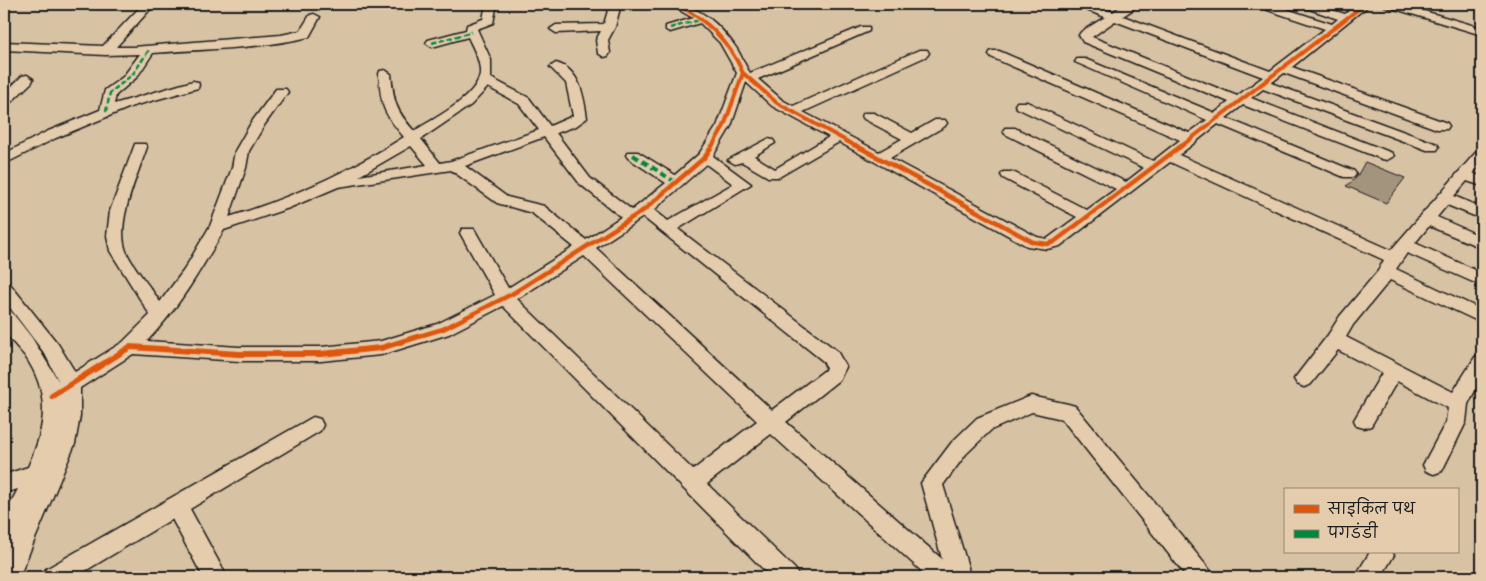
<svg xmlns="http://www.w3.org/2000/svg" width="1486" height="581" viewBox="0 0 1486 581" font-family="Mali,'Playpen Sans Deva',sans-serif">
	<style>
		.building { fill: #a3947e; stroke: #1c1c1c }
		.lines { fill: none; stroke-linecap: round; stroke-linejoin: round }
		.street-casing { stroke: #1c1c1c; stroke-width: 3 }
		.street { fill: #e4ccad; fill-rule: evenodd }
		.quiet-far1 { stroke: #00873e; stroke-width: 2.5; stroke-dasharray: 5.5 2.5; stroke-linecap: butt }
		.quiet { stroke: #00873e; stroke-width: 4; stroke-dasharray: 7 4; stroke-linecap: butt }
		.cycleway-far2-casing { stroke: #e4ccad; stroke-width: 6 }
		.cycleway-far1-casing { stroke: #e4ccad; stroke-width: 8 }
		.cycleway-casing { stroke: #e4ccad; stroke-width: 9 }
		.cycleway-far2 { stroke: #de560d; stroke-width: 4 }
		.cycleway-far1 { stroke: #de560d; stroke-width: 4.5 }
		.cycleway { stroke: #de560d; stroke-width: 6 }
	</style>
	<rect width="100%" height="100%" fill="#d8c2a4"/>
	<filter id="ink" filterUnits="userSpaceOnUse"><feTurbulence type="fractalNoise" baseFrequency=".02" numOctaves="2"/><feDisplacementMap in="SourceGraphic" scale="10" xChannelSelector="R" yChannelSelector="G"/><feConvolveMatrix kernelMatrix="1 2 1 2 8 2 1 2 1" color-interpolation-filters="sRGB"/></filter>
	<g filter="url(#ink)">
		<path class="building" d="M1365 162 1405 178 1386 203 1346 186 1356 178Z"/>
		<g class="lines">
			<defs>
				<path id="street" d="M143 4H155L116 47H133L281 35 300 31 310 15 314 14 320 17 309 37C259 49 205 49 153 53L137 77 116 95 114 104 193 81 198 82 199 85 198 88 133 106 56 138 4 164V154L46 132 100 110 105 90 123 77 140 54 105 55 4 50V42L103 46Z
					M486 4H497L493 23 477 29 491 60V78L529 98 550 126 573 116 566 83 550 67 556 63C580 69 584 97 587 118L576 126 556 133 590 178 632 210 666 183 628 158 626 155 628 152H638L675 175 699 154 717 126 737 73 720 43 700 23 670 32 666 30V26L693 18 669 4C698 2 722 27 737 49 742 57 745 66 750 73L861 27H869V31L758 79 782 100 793 106 919 50H927L929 53 927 56 803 112 879 152 902 139 864 119 862 116 864 113H874L912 133 935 120H945L947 123 945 126 890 158 1037 237 1047 239 1077 217 1003 178 1001 175 1003 172H1013L1087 210 1116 189 1005 134 1003 131 1005 128H1015L1126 182 1144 168 1017 108 1015 105 1017 102H1027L1153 161 1180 140 991 57 989 54 991 51H999L1189 133 1207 120 1075 62 1077 59H1085L1215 113 1229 102 1083 42 1079 35 1081 32 1105 17 1076 6 1075 4H1090L1113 12 1124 4H1134L1132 10 1123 16 1270 71 1325 29 1256 6 1255 4H1271L1332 24 1338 19 1295 4H1312L1345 14 1358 4H1370L1292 67 1447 123 1449 126 1447 129H1437L1284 73 1271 83 1437 144 1439 147 1437 150H1427L1263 89 1251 98 1392 153 1394 156 1387 160 1382 159 1243 105 1226 118 1354 171 1356 174 1354 177H1344L1218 124 1179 155 1391 250 1477 151 1482 150V163L1473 173 1482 177V186L1467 181 1454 196 1482 208V219L1447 205 1437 217 1482 237V248L1429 226 1415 243 1482 273V286L1407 253 1396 269 1482 310V323L1390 280 1353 325 1346 337 1453 392 1475 357 1482 355V377L1468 404 1466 422 1442 471 1434 474 1426 471 1423 465 1446 422 1448 408 1397 381 1371 426 1364 428 1357 426 1354 420 1382 373 1338 350 1311 384 1304 387 1297 384 1294 379 1328 335 1340 316 1378 271 1384 260 1170 162 1060 246 1047 249 1027 246 839 142 779 177H768L742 162 735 164 728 160 768 139 773 140 775 143 754 156 775 169 829 137 772 106 746 82 731 126 713 156 751 184 678 229 837 351 846 367 839 380 786 422 942 559 921 483 952 442 977 418 1031 396 1068 404 1075 406 1209 569 1213 577H1187L1062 419 1032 412 991 430 966 454 943 485 968 567 969 577H928L771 434 707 484 795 569 799 577H771L503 306 449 334 381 355 321 361H239L133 354 80 388V416L75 444 19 577H4V558L8 548 4 549V516L18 489 4 493V475L28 467C46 427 51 394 25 356 19 348 7 338 4 328 2 323 4 314 4 309L10 310 32 338 59 382 45 354 4 300V282L10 284 58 344 75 372 123 342 150 315 110 251 107 236 110 211 135 144H145L147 147C138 174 115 223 126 251 134 269 150 286 160 302L184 270 210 226 232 168 235 151 251 123 276 89H286L288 92 265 124 249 151 246 168 229 217C291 198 349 172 404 137 383 112 381 107 379 74L380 71 385 70 391 74C394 103 395 109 414 131 433 119 476 98 480 74 481 61 473 48 468 37L432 47 426 43 428 40 466 30 467 25 483 19ZM1115 21 1263 77 1237 96 1092 37ZM488 87 519 104 539 130 451 161 440 163 421 139 471 105ZM544 137 580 184 621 217 586 240 544 206 507 197 465 166ZM411 146 427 165 359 176ZM706 164 733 184 668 221 654 210ZM451 170 497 203 532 213 574 247 508 288 474 229H462L460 233 495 295 437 324 381 341 321 347H239L147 341C179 308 201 269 224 230L289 208 338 187ZM643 217 823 361 826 367 825 370 772 410 596 248ZM584 256 757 421 693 470 517 299Z
					M610 4H621L615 27 608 40 610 53 608 56 604 57 598 53 596 40 601 31 556 33 550 29 556 25 604 24Z
					M1383 4H1400L1482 28V35L1385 6Z
					M27 75 33 79 32 82 9 104 4 105V94L22 76Z
					M313 417 320 419 323 425 320 431 190 509 227 577H203L172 519 75 577H42L46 569Z
					M1370 552H1392L1394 555 1381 577H1355Z"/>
			</defs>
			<use href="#street" class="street-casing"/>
			<use href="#street" class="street"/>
			<path class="quiet-far1" d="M670 28 703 19
				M432 43 472 32
				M106 112 110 93 133 74 149 50"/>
			<path class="quiet" d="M633 155 675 182"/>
			<defs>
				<path id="cycleway-far2" d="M675 4C707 19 729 41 743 73L724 126 711 148
					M743 73 777 103 859 148
					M1179 148 1365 4"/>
				<path id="cycleway-far1" d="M857 146 1033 242 1047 244 1054 242 1181 146
					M416 337 443 329 512 294 644 210 705 157 712 146"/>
				<path id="cycleway" d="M52 396 130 347 239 354H321L381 348 420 336"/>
			</defs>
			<use href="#cycleway-far2" class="cycleway-far2-casing"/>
			<use href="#cycleway-far1" class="cycleway-far1-casing"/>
			<use href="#cycleway" class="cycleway-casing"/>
			<use href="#cycleway-far2" class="cycleway-far2"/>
			<use href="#cycleway-far1" class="cycleway-far1"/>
			<use href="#cycleway" class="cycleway"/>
		</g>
	</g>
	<rect width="1486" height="581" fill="none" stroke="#e4ccad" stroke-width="20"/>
	<rect x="10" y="10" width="1466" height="561" fill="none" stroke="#1c1c1c" stroke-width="2" filter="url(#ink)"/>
	<rect x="1284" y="488" width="175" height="65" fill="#e4ccad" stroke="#948673"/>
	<rect x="1294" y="505" width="25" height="8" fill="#de560d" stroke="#948673"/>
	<text x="1328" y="514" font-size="15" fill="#1c1c1c">साइकिल पथ</text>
	<rect x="1294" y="530" width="25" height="8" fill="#00873e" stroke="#948673"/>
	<text x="1328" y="538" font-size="15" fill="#1c1c1c">पगडंडी</text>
</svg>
